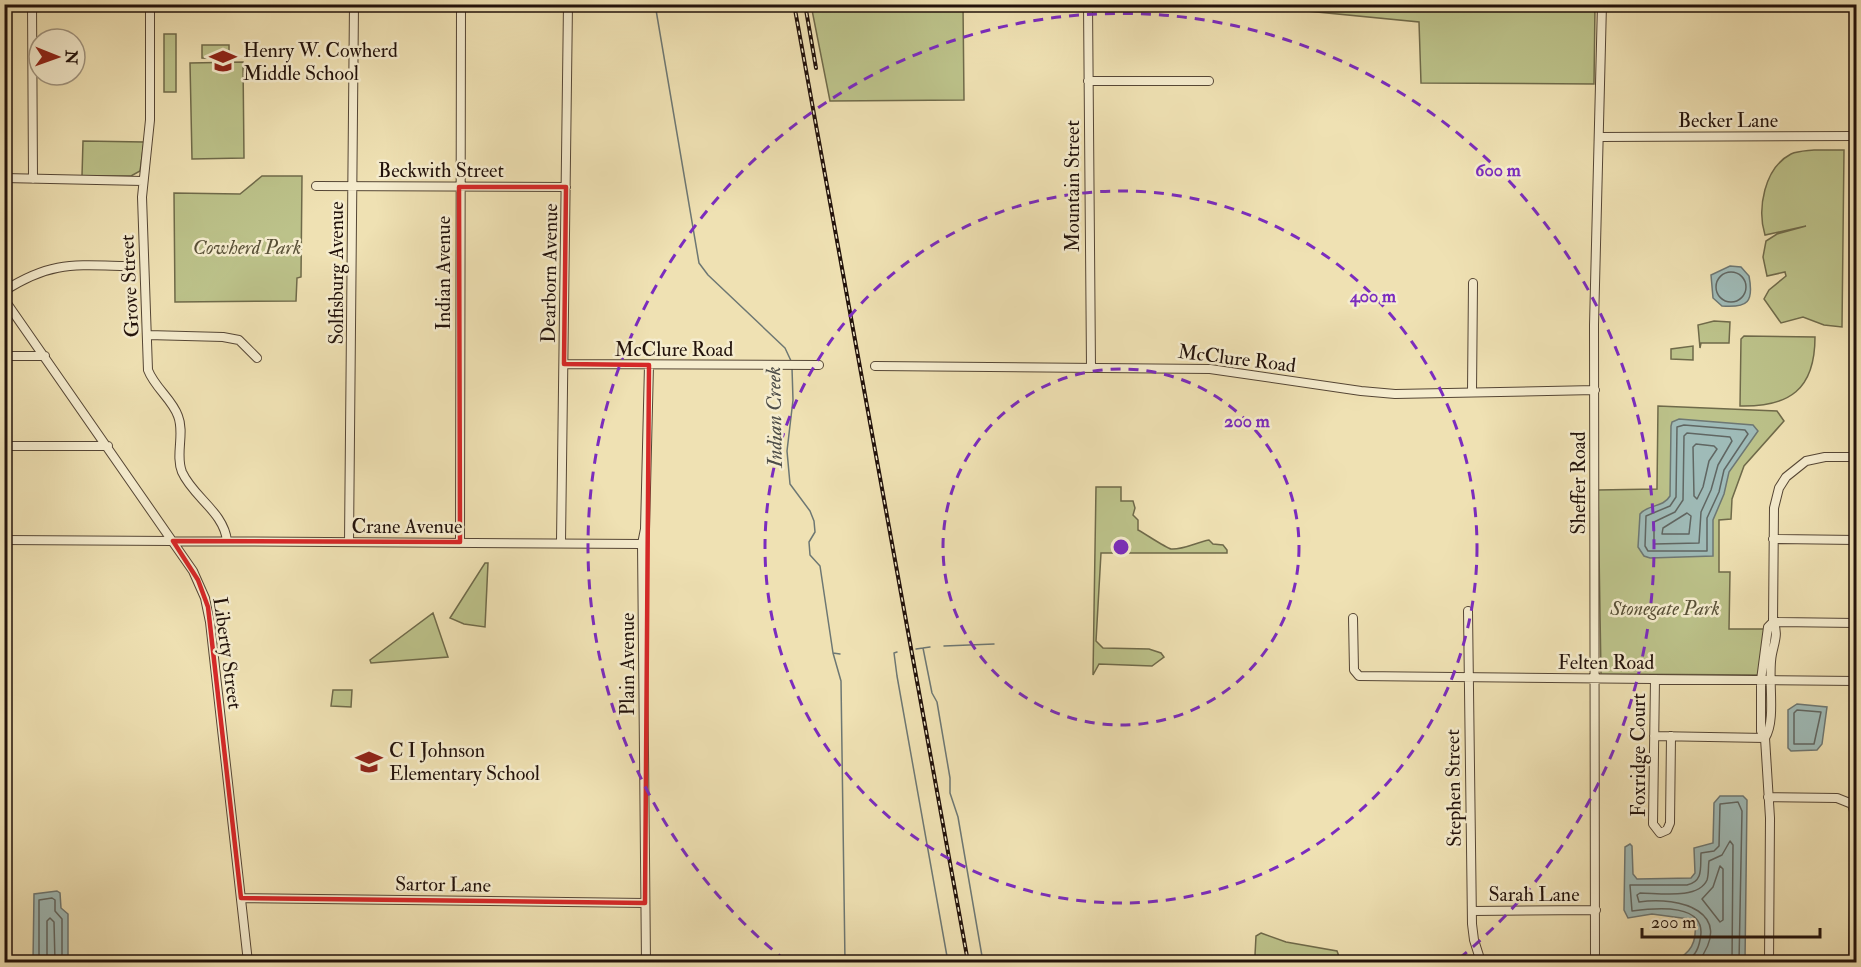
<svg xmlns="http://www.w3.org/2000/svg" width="1861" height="967" viewBox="0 0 1861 967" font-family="'IM FELL Double Pica',serif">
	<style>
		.green { fill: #bcc28a; stroke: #6f6a4a; stroke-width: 1.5 }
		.water { fill: #9fbbb8; stroke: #6d7773; stroke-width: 1.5 }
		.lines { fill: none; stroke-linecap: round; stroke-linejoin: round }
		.shore { stroke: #606662; stroke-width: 1.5 }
		.stream { stroke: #6d7773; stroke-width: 1.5 }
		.minor-casing { stroke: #554635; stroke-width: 10 }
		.minor { stroke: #f5ecce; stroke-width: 8 }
		.rail-casing { stroke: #22120b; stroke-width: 4 }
		.rail { stroke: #f5ecce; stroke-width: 1.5; stroke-dasharray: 4.5; stroke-linecap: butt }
		.marked { fill: none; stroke: #d62828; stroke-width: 4.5; stroke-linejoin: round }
		.ring { fill: none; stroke: #7b2cbf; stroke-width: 3; stroke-dasharray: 10 8 }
		.labels { text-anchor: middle; stroke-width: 5; stroke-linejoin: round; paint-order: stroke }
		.poi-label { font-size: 20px; fill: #22120b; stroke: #f5ecce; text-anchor: start }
		.street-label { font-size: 20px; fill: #22120b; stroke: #f5ecce }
		.park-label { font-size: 20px; font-style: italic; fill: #585037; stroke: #f5ecce }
		.water-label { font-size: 21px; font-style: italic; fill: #4e4d48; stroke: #f5ecce }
		.centre { fill: #7b2cbf; stroke: #f5ecce; stroke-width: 3 }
		.ring-label { font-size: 18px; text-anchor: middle; font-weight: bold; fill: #7b2cbf; stroke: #f5ecce; stroke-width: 5; stroke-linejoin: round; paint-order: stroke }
	</style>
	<rect width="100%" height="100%" fill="#efe1b3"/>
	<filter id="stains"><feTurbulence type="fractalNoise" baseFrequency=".00333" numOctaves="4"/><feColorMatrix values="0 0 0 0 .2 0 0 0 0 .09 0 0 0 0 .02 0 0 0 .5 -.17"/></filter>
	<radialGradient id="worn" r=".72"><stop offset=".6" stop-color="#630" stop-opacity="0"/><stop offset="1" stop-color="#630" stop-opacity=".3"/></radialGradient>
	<path class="green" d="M811 5H963L964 100 830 101Z
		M1307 5H1595L1594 84 1421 83 1419 22 1307 11Z
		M164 34H176V92H164Z
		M202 45H229V59L202 58Z
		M243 62 244 158 192 159 190 63Z
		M83 141 144 142 140 171 131 176H82Z
		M1814 150H1844L1842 327 1824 325 1803 317 1781 323 1764 299 1769 290 1786 276 1785 272 1767 276 1763 257 1766 241 1777 234 1806 226 1765 235C1757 209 1764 168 1791 154 1798 151 1806 151 1814 150Z
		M262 176H302L301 277 297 278 296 301 175 302 174 193 240 194Z
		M1714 321 1730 322 1729 343H1701L1700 348 1698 325Z
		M1744 336 1815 337C1815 390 1789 407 1740 406L1741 339Z
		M1693 346V360L1671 359V349Z
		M1658 406 1777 411 1784 421 1744 466 1732 499 1731 519 1719 520V572H1730L1729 629H1765L1758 675 1601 674 1598 490 1657 489Z
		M1096 487H1121V501H1133L1135 508 1133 515 1138 520V530C1144 533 1166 548 1171 549 1183 550 1197 542 1209 540L1213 544 1223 545 1227 550V553H1101L1096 641 1103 648 1149 649 1161 653 1164 657 1152 666 1099 664 1093 675Z
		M485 563H488L485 627 464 624 450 618Z
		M433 613 448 657 371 663 370 660Z
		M333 690H352L351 707 331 706Z
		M1261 933 1286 942 1337 951 1341 962H1251L1255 955 1256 936Z"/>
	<path class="water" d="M1730 266 1741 267 1749 276C1754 302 1748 308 1722 306L1713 298 1711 275Z
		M1679 419 1753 425 1758 431 1729 472 1724 494 1713 520V556L1650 558 1644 556 1638 547 1640 514C1648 504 1663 508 1670 496L1671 426 1672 422Z
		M1797 704 1827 707 1822 744 1817 750 1791 751 1788 748V710Z
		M1720 796H1743L1747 800 1745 962H1669C1687 957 1697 946 1695 926L1689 919 1652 914 1628 918 1624 910 1625 847 1630 844 1632 846 1633 874 1637 879 1691 878 1695 873 1694 848 1713 843 1714 803Z
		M57 891 60 893 61 908 68 914V962H33L34 894Z"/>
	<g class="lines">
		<path class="shore" d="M1716 287a15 15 0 1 1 30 0a15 15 0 1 1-30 0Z
			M1684 425 1745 430 1748 434 1724 470 1719 492 1707 518V551H1648L1645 546 1646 516 1670 506 1676 497 1677 427Z
			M1687 433 1730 437 1732 441 1718 465 1711 490 1701 512 1699 543 1654 544V522L1675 512 1683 500 1684 436Z
			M1696 444 1714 446 1717 449 1709 461 1703 487 1697 499 1694 496 1693 447Z
			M1687 513 1691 516 1689 534H1662L1663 528Z
			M1797 710 1821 712 1814 744H1794V713Z
			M1720 866 1723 869V920L1720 922 1702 899 1713 887Z
			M39 962V900L52 898 55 900V911L62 919V962
			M47 962V921L50 918 54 922 55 962
			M1684 962C1694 957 1698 951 1700 940 1709 902 1655 908 1632 911L1630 885H1687C1704 881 1700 867 1701 853L1714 851 1719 846 1720 804 1738 802 1742 811 1739 962
			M1698 962C1736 912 1680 896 1639 902L1637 895 1640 893C1658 893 1698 900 1707 880 1709 874 1708 867 1709 861L1722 855 1730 841 1733 845 1732 962"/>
		<path class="stream" d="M655 4 699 263 708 275 785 348 792 363
			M792 368 793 400 787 451 790 484 810 511 814 521 815 532 809 542 810 555 820 566 833 653 841 681 845 962
			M944 646 994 644
			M923 648 932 693 937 702 950 778V793L958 817 983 962
			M916 649 930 647
			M897 652 894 653 897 676 948 962
			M833 653 840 654"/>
		<defs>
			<path id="minor" d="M32 4 33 179
				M150 4V120L142 197 148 370C155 388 172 399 178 416 185 433 175 455 182 472 193 497 224 512 227 541
				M1088 4 1091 367
				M354 5 568 7
				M1088 81H1209
				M1599 137 1856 136
				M4 178 143 181
				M316 186 566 187
				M4 291C51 261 74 265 127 266
				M4 299 193 571 205 598 210 622 248 962
				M148 335 223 337 239 340 257 358
				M4 356H45
				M564 364 819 365
				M875 366 1210 369 1361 391 1395 394 1595 390
				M1472 391 1473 283
				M4 446H108
				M1773 539 1856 540
				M4 540 642 544
				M349 542 354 4
				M460 542 461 4
				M561 542 568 4
				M1468 611 1472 924 1474 940 1481 962
				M1353 618 1354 670 1359 676 1856 681
				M1773 622 1856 623
				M1655 679 1653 824 1660 833 1667 830 1670 823 1671 736
				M1654 736 1765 738
				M1765 738 1761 731V680L1768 627 1773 622
				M1768 797 1837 798 1852 804 1855 815 1853 962
				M241 898 645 903
				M1472 911 1596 910
				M646 962 642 544 645 529 649 365
				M1468 962 1480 958
				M1595 962 1594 325 1602 4
				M1769 962 1770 818 1765 738C1777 719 1767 677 1772 654 1774 643 1779 633 1773 622L1774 508 1779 488 1786 477 1806 461 1825 457H1856"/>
		</defs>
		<use href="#minor" class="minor-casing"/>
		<use href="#minor" class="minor"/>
		<defs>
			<path id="rail" d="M794 4 968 962
				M805 4 816 68"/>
		</defs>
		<use href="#rail" class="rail-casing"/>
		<use href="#rail" class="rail"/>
	</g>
	<path class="marked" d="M459 187H566L564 364 649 365 645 903 241 898 208 607 198 580 173 541 460 542Z"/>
	<g class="ring">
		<circle cx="1121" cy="547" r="178"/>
		<circle cx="1121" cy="547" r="356"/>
		<path d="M786 961A533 533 0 1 1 1456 961"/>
	</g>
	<defs>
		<symbol id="school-bare" viewBox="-9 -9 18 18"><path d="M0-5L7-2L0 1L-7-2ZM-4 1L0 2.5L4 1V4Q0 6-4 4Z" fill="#8f2418" stroke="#f5ecce" stroke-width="2.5" paint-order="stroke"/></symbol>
	</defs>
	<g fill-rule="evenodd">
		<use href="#school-bare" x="204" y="42" width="38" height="38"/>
		<use href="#school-bare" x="350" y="743" width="38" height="38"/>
	</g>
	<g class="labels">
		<g class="poi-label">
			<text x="243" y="57">Henry W. Cowherd<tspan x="243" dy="23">Middle School</tspan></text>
			<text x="389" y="757">C I Johnson<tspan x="389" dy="23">Elementary School</tspan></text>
		</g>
		<g class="street-label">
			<text x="1728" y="127">Becker Lane</text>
			<text x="441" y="177">Beckwith Street</text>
			<text transform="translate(1072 186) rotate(-90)" y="7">Mountain Street</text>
			<text transform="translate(336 273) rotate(-90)" y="7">Solfisburg Avenue</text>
			<text transform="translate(443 273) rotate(-90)" y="7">Indian Avenue</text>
			<text transform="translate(549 273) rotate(-89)" y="7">Dearborn Avenue</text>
			<text transform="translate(129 286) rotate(-93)" y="7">Grove Street</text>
			<text x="674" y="356">McClure Road</text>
			<text transform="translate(1237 358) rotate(7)" y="7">McClure Road</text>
			<text transform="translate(1578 483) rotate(-90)" y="7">Sheffer Road</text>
			<text x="407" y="533">Crane Avenue</text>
			<text transform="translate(228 653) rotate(82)" y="7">Liberty Street</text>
			<text x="1606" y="669">Felten Road</text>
			<text transform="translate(627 664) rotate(-90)" y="7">Plain Avenue</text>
			<text transform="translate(1638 755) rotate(-90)" y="7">Foxridge Court</text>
			<text transform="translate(1453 788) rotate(-91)" y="7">Stephen Street</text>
			<text transform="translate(443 884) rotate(1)" y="7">Sartor Lane</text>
			<text x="1534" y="901">Sarah Lane</text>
		</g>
		<g class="park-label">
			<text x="247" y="254">Cowherd Park</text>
			<text x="1665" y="615">Stonegate Park</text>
		</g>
		<g class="water-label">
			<text transform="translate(774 417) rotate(-91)" y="7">Indian Creek</text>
		</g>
	</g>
	<circle cx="1121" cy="547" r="9" class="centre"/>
	<g class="ring-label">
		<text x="1498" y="176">600 m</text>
		<text x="1373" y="302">400 m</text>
		<text x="1247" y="427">200 m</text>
	</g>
	<rect width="1861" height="967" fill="none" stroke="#efe1b3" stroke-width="24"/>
	<rect x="6" y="6" width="1849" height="955" fill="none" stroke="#22120b" stroke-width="3"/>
	<rect x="12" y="12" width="1837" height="943" fill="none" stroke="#22120b" stroke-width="1.5"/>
	<g transform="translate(57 57) rotate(91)"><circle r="28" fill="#f5ecce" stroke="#a19580" stroke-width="1.5"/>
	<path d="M0-4.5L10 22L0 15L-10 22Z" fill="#8f2418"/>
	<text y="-9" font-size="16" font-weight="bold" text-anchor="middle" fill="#22120b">N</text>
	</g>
	<path d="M1642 928v9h178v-9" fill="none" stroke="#22120b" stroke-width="3"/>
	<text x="1651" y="928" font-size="18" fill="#22120b" stroke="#f5ecce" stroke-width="4.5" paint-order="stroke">200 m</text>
	<rect width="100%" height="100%" filter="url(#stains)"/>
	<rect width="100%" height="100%" fill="url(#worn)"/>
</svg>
